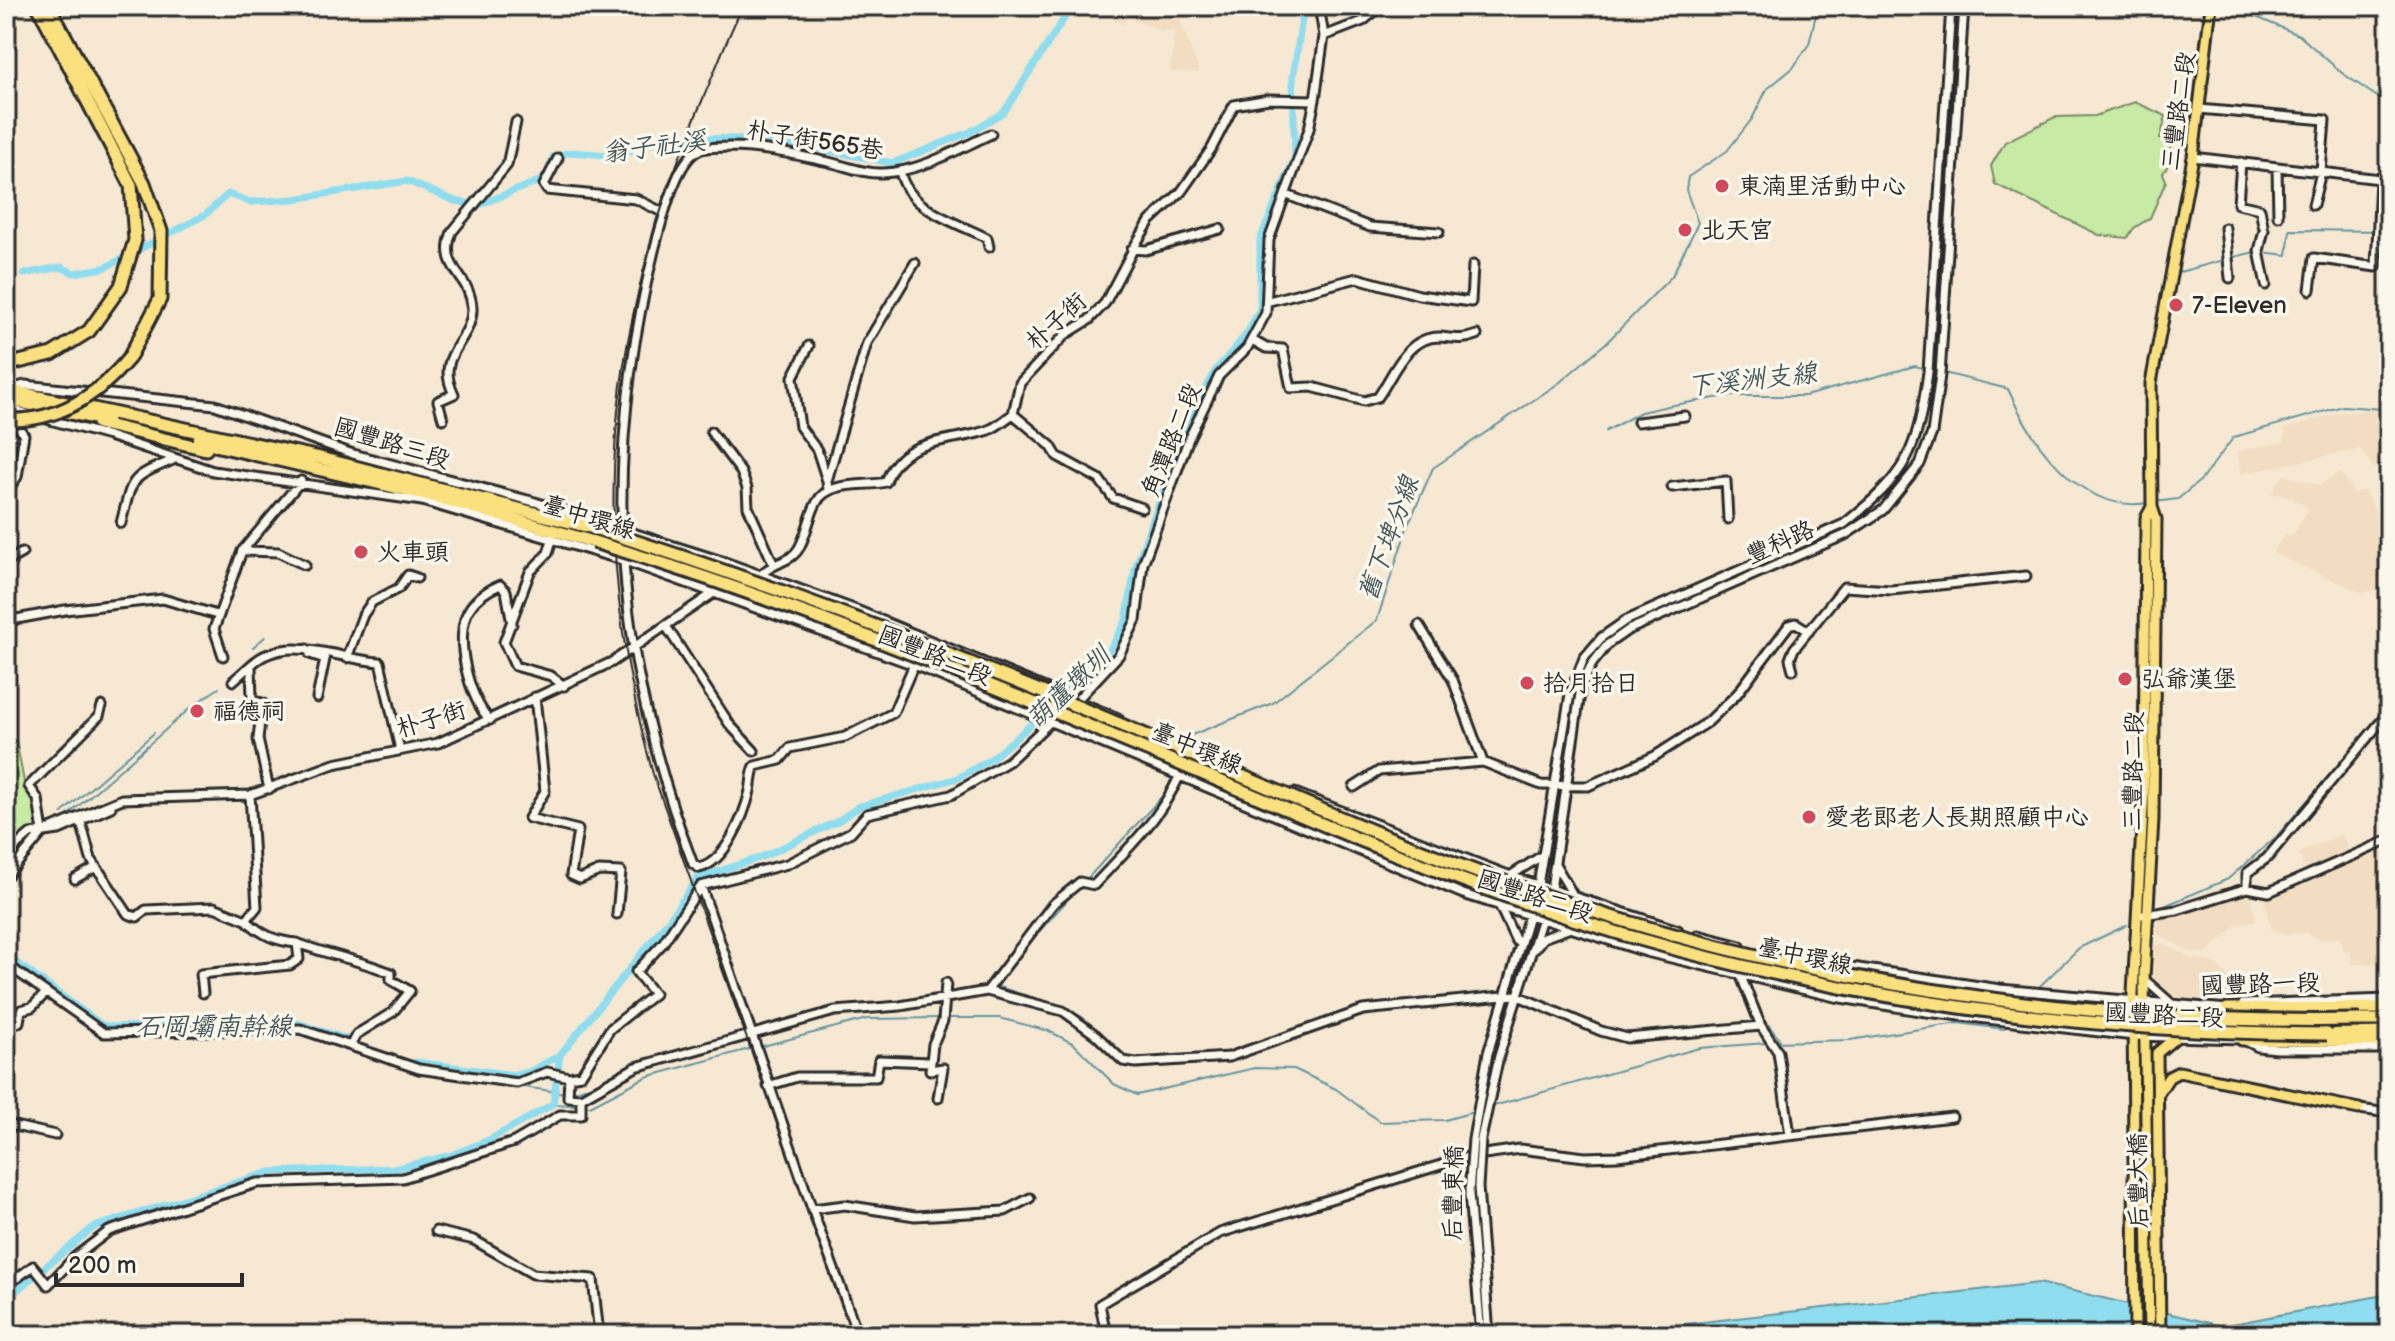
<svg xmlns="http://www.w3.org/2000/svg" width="2395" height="1341" viewBox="0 0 2395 1341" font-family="'Balsamiq Sans','LXGW WenKai TC',sans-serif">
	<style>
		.built { fill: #f2ddc2 }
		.green { fill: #c7eaa4; stroke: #798a68; stroke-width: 2 }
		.water { fill: #8fddee; stroke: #6796a0; stroke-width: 2 }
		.pier { fill: #f6e8d3 }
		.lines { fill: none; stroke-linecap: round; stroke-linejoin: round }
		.stream { stroke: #6796a0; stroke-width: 2 }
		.canal { stroke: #8fddee; stroke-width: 7 }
		.minor-casing { stroke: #2b2b2b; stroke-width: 13 }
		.major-casing { stroke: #2b2b2b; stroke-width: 15 }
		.highway-casing { stroke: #2b2b2b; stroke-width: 17 }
		.minor { stroke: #fbf7ec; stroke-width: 7 }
		.major { stroke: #fbe080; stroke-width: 9 }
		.highway { stroke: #fbe080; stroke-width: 11 }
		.rail { stroke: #2b2b2b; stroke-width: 2 }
		.minor-bridge-casing { stroke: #2b2b2b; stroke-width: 13; stroke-linecap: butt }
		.highway-bridge-casing { stroke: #2b2b2b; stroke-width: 17; stroke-linecap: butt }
		.minor-bridge { stroke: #fbf7ec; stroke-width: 7 }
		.highway-bridge { stroke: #fbe080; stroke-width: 11 }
		.poi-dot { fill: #d1495b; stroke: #fbf7ec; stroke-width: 3 }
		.labels { text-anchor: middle; stroke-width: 7; stroke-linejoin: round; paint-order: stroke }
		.street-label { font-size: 24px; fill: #2b2b2b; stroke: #fbf7ec }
		.poi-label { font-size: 24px; fill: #2b2b2b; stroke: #fbf7ec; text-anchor: start }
		.water-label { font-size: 26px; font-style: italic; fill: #44585c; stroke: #fbf7ec }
	</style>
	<rect width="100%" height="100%" fill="#f6e8d3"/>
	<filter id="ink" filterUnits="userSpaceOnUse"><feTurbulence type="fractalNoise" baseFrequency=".0125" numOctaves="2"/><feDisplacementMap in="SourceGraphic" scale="16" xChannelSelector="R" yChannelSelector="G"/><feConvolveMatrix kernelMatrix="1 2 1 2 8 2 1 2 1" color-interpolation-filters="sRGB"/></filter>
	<g filter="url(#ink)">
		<path class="built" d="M1089 6H1175L1200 73 1170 71 1175 30 1160 31 1128 17 1123 24Z
			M2389 408V482L2379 466 2374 468 2360 449 2241 474 2237 451 2285 442 2284 429 2337 413Z
			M2340 472 2354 493 2364 490 2378 516 2389 509V587L2363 593 2272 553 2285 534 2293 535 2308 510 2300 502 2282 494H2272L2278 481 2284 475 2320 485Z
			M2342 834 2352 860 2389 844V959L2375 964H2352L2350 950 2344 951 2340 938 2322 939 2305 933 2287 935 2272 931 2263 895 2309 878 2299 853Z
			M2246 890 2250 891 2256 921 2237 925 2206 953H2193L2155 933 2158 917Z
			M2163 943 2191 958 2214 962 2241 991 2212 1004 2158 1000 2153 992 2154 945Z"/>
		<path class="green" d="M2135 102 2166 116 2160 139 2171 142 2172 159 2163 173 2166 181 2150 218 2134 228 2127 238 2099 235 1995 184 1991 166 2005 142 2055 117 2095 116Z
			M16 740 25 787 37 801 40 824 6 851V743Z"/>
		<path class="water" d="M2039 1283 2222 1326 2389 1294V1335H1590Z"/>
		<path class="pier" d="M2128 1300 2165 1308V1335H2128Z"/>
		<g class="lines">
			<path class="stream" d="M2232 7 2299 35 2342 73 2389 105
				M2261 252 2287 255 2290 230 2389 231
				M2230 258 2255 252
				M2176 273 2224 260
				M1944 373 2008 389C2032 443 2080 514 2148 503
				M1606 431 1641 412 1668 406 1727 396H1805L1915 366 1926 369
				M2154 502 2178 499 2201 480 2234 437 2343 406 2383 409 2389 405
				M253 647 265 637
				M1185 745 1189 736 1273 703 1377 620 1408 525 1433 468 1559 383 1607 342 1672 276 1698 223 1686 190 1688 177 1727 151 1752 119 1767 89 1793 68 1809 44 1818 6
				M62 813 154 733
				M66 817 195 704 219 688
				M1087 879 1166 792 1172 777
				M2162 907 2228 879 2277 836 2389 705
				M1025 947 1080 886
				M997 987 1021 952
				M999 987 1061 1007
				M2037 989 2079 948 2127 925
				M948 993 989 986
				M1525 994 1553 1007
				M928 998 941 995
				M1389 1004 1496 992
				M1067 1010 1082 1017 1129 1059 1195 1056
				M947 1018H999L1049 1031 1074 1044 1114 1084 1137 1095 1255 1068 1294 1069 1336 1089 1380 1122 1445 1120 1477 1111
				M1767 1023 1780 1040
				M1592 1024 1636 1034
				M1663 1031 1754 1022
				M1774 1042 1850 1040 1958 1023 2004 1029 2007 1025
				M759 1047 867 1019 941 1018
				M644 1061 784 1022
				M609 1078 634 1064
				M488 1082 565 1093
				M571 1093 603 1081
				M553 1104 590 1106 646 1077 753 1048
				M1490 1107 1699 1048 1767 1043"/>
			<path class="canal" d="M24 274 61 267 74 273 104 268 205 215 228 194 250 202 294 199 407 181 455 201 479 205 546 178 553 157 571 152 619 156 652 143 704 138 771 140 893 163 970 132 1004 112 1072 6
				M6 955 102 1025 113 1027 297 1023 347 1039
				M416 1062 514 1075 529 1072 560 1055 668 921 698 878 762 857 838 821 860 806 958 778 991 759 1016 738 1108 653 1126 621 1135 569 1183 436 1215 371 1246 335 1260 310V240L1295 157 1293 78 1304 6
				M6 1299 94 1227 270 1172 398 1168 452 1155 491 1139 553 1104 560 1055"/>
			<defs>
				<path id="minor" d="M1324 36 1363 21 1381 6
					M2199 109 2325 120 2321 172 2313 205
					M2193 157 2380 179 2376 267 2314 258 2310 290
					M558 158 544 185 547 190 636 199 664 213
					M2241 162 2238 204 2260 209 2263 225
					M2277 167 2278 216
					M900 171C908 210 954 221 987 238L989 247
					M1287 195 1370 227 1439 232
					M2225 228 2230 278
					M2264 230 2259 251 2266 285
					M1132 249 1146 250 1220 229
					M1269 301 1357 278 1419 295 1471 302 1473 265
					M1252 340 1266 348 1283 349 1291 388 1312 387 1364 401 1378 397C1394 374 1406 337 1439 337 1455 338 1461 341 1477 335
					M809 346 793 377 800 427 817 450 827 481
					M10 389 25 385 215 405 353 454 535 502 725 562 854 609 1118 718
					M6 408 109 436 213 471 422 501 622 560 914 665 1463 894 1646 952 1835 997 1926 1012 2134 1036 2242 1039 2258 1047 2277 1049H2389
					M1013 414 1051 446 1057 456 1099 479 1113 498 1142 508
					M443 419 438 401 454 394C433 354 474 341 472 307 470 274 438 269 452 232L507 165 516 122
					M1638 422 1685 416
					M6 426 17 425V421
					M711 432 741 472 747 488 748 507 773 563
					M1672 487 1726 481 1728 519
					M828 491 827 481 867 343 915 263
					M6 492 17 477 24 435 17 425
					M121 523C133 477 128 479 173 460
					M553 537 548 553 530 572 504 642 515 666 551 676 564 686
					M242 551 278 552 305 565
					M6 562 22 553
					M760 576C771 562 791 563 799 548 807 534 809 516 817 502 828 480 866 487 886 482 901 437 948 443 986 431 996 428 1004 420 1013 414L1020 383 1065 335 1089 320 1105 303 1137 242 1150 221 1181 192 1212 148 1234 105 1269 99 1315 100
					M6 621 65 610 163 599 217 615
					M1419 625 1453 680 1483 762
					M666 626 730 725 754 751
					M307 649 310 654 325 659 317 698
					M223 656 214 629 242 551 301 481
					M347 658 363 615 372 602 399 588 408 575 417 578
					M915 662 893 713 845 737 790 748 780 760 755 766C751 774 752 782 750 791 744 816 725 863 699 868L693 864C614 656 600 464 655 247 661 224 676 160 699 150 708 146 720 148 729 147 762 147 792 154 824 161 844 165 863 174 883 173 920 172 958 149 991 134
					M1793 670 1790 659 1794 649 1844 587 1891 590 2026 576
					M233 681 251 665
					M535 697 545 791 529 818 578 830 571 875 580 879 599 871 621 872 617 914
					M1077 700 1119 655 1136 620 1143 564 1189 438 1219 376 1247 348 1266 313 1269 240 1309 129 1315 100 1324 36 1319 6
					M490 720C469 700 452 634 470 608 477 597 488 590 500 585L506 591 512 624
					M1354 787 1379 771 1483 762 1541 785 1588 786 1655 756 1708 722 1737 694 1789 625 1796 623 1809 631
					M269 789 258 739 262 703 252 700 251 665C286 632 340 660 380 662L400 750
					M1295 793 1516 878 1678 930
					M81 822 91 859 128 914 137 917 146 910 214 907 246 920
					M43 832 122 799 250 795 334 764 438 743 612 662 715 592
					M6 855 30 834 59 830 111 807
					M1555 864 1573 895
					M1510 876 1543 855
					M6 877 43 832 38 799 29 786 99 716 102 706
					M75 879 96 867
					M701 886 812 1209
					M2247 888V873L2267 858 2389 712
					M1533 899C1678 953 1831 978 1982 1005
					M1500 907 1516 941
					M2143 915 2177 910 2247 888 2269 892 2389 840
					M1698 935 1740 946
					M297 943C328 955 360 960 391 973V980L410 991 393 1012 357 1034 350 1046
					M1535 948 1543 938 1568 929
					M1791 958 2000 989 2228 1009
					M6 964 104 1033 300 1029 419 1069 517 1083 547 1072 569 1077 581 1075 610 1029 654 994 636 972 663 943 701 886 787 864 851 832 867 814 951 795 1009 761 1049 723
					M1740 974 1761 1026 1778 1052 1790 1135
					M2145 980 2171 1003
					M987 991 1053 904 1080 882 1094 885C1137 839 1168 812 1190 751
					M203 993 201 974 290 965 299 959 297 943C275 941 262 935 246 920L257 907 250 795
					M2243 1004 2389 999
					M2022 1009 2058 1014
					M6 1029 19 1022 21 1010 32 1007 46 993
					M1488 1053 1538 885 1570 694 1584 658 1602 637 1625 621 1844 524C1908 473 1917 453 1928 372L1951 6
					M1499 1056 1551 889 1581 687 1592 664 1608 644 1628 630 1845 535 1883 510 1920 464 1932 433 1940 375 1964 6
					M931 1062 930 1070 943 1068 938 1098
					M569 1077 568 1097 581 1098 636 1067 835 1011 900 1006 987 991 1063 1011 1096 1035 1123 1061 1136 1063 1229 1057 1363 1010 1503 996 1516 995 1601 1031 1627 1038 1761 1026
					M768 1086 797 1077H876L879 1060 931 1062 933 1044 943 1021 946 983
					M2359 1109 2389 1113
					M6 1124 55 1135
					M436 1231 474 1240 533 1274 593 1279 599 1335
					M6 1279 17 1278 33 1266 48 1285 75 1257 109 1231 257 1183 403 1178 514 1142 560 1115H581V1098
					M858 1335 812 1209 845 1205 915 1216 1005 1211 1030 1198
					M1106 1335 1100 1304 1220 1233 1470 1156 1520 1149 1585 1157 1617 1156 1952 1117"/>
				<path id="major" d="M2158 1094 2169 1077 2179 1072 2359 1109
					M2135 1335 2133 993 2144 790 2146 518 2152 507
					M2149 1335 2144 978 2153 819 2156 519 2152 507 2151 383 2193 157 2211 6
					M2160 1335 2157 1053 2176 1037"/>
				<path id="highway" d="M49 6 144 183 161 231 160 299 129 358
					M6 365 52 354 89 331 121 286 135 240 131 185 38 6
					M6 390 320 458 597 529
					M6 399 107 421
					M98 423 206 449
					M198 441 437 497 594 542
					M2227 1009 2389 1008
					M2360 1020H2389
					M2190 1024 2227 1025 2243 1019
					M2336 1034 2389 1033
					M2242 1039 2389 1041"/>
			</defs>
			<use href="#minor" class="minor-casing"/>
			<use href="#major" class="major-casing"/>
			<use href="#highway" class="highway-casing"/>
			<use href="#minor" class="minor"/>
			<use href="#major" class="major"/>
			<use href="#highway" class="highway"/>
			<path class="rail" d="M743 6C727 37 716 69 702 101 605 328 586 535 653 774L852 1335"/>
			<defs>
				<path id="minor-bridge" d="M1481 1335 1469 1194 1473 1139 1488 1053
					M1489 1335 1478 1187 1481 1139 1499 1056"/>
				<path id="highway-bridge" d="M6 420C58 422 97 396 129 358
					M597 529C766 582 930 645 1093 713 1233 771 1370 834 1513 885 1784 980 2073 1025 2360 1020
					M594 542C784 599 967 675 1149 751 1289 810 1428 872 1573 919 1817 997 2072 1032 2327 1034"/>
			</defs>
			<use href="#minor-bridge" class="minor-bridge-casing"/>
			<use href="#highway-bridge" class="highway-bridge-casing"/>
			<use href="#minor-bridge" class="minor-bridge"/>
			<use href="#highway-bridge" class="highway-bridge"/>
		</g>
	</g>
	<g class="poi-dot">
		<circle cx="1722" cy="186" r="8"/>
		<circle cx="1685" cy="230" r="8"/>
		<circle cx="2176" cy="305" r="8"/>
		<circle cx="361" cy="552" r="8"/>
		<circle cx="2125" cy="679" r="8"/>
		<circle cx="1527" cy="683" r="8"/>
		<circle cx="197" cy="711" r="8"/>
		<circle cx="1809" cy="817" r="8"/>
	</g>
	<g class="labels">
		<g class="street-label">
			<text transform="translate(2178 111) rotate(-82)" y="8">三豐路二段</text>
			<text transform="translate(815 140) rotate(9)" y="8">朴子街565巷</text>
			<text transform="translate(1056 321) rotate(-42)" y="8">朴子街</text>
			<text transform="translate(1171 440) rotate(-68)" y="8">角潭路二段</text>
			<text transform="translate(392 443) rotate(17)" y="8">國豐路三段</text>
			<text transform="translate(589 517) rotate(17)" y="8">臺中環線</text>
			<text transform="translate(1780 542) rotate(-24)" y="8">豐科路</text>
			<text transform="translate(935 655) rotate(22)" y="8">國豐路二段</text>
			<text transform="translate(431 719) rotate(-17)" y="8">朴子街</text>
			<text transform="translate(1197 748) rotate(23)" y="8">臺中環線</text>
			<text transform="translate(2133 771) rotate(-89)" y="8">三豐路二段</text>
			<text transform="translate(1535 896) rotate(18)" y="8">國豐路二段</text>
			<text transform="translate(1805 956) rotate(12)" y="8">臺中環線</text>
			<text transform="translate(2260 984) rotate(-2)" y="8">國豐路一段</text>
			<text transform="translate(2164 1015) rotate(3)" y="8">國豐路二段</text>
			<text transform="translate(2138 1181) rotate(-91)" y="8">后豐大橋</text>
			<text transform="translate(1453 1193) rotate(-89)" y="8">后豐東橋</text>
		</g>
		<g class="poi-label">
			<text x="1738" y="194">東湳里活動中心</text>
			<text x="1701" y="238">北天宮</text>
			<text x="2192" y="313">7-Eleven</text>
			<text x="377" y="560">火車頭</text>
			<text x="2141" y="687">弘爺漢堡</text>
			<text x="1543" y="691">拾月拾日</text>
			<text x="213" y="719">福德祠</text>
			<text x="1825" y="825">愛老郎老人長期照顧中心</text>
		</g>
		<g class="water-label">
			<text transform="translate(654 146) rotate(-7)" y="9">翁子社溪</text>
			<text transform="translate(1752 379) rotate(-6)" y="9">下溪洲支線</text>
			<text transform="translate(1388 538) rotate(-70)" y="9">舊下埤分線</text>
			<text transform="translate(1068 687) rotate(-44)" y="9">葫蘆墩圳</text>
			<text x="214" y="1035">石岡壩南幹線</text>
		</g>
	</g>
	<rect width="2395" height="1341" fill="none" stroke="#fbf7ec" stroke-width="32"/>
	<rect x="16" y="16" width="2363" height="1309" fill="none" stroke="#2b2b2b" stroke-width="3" filter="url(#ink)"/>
	<path d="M56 1273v12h186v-12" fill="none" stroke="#2b2b2b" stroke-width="4"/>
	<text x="68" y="1273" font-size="24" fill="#2b2b2b" stroke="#fbf7ec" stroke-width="6" paint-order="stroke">200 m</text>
</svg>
